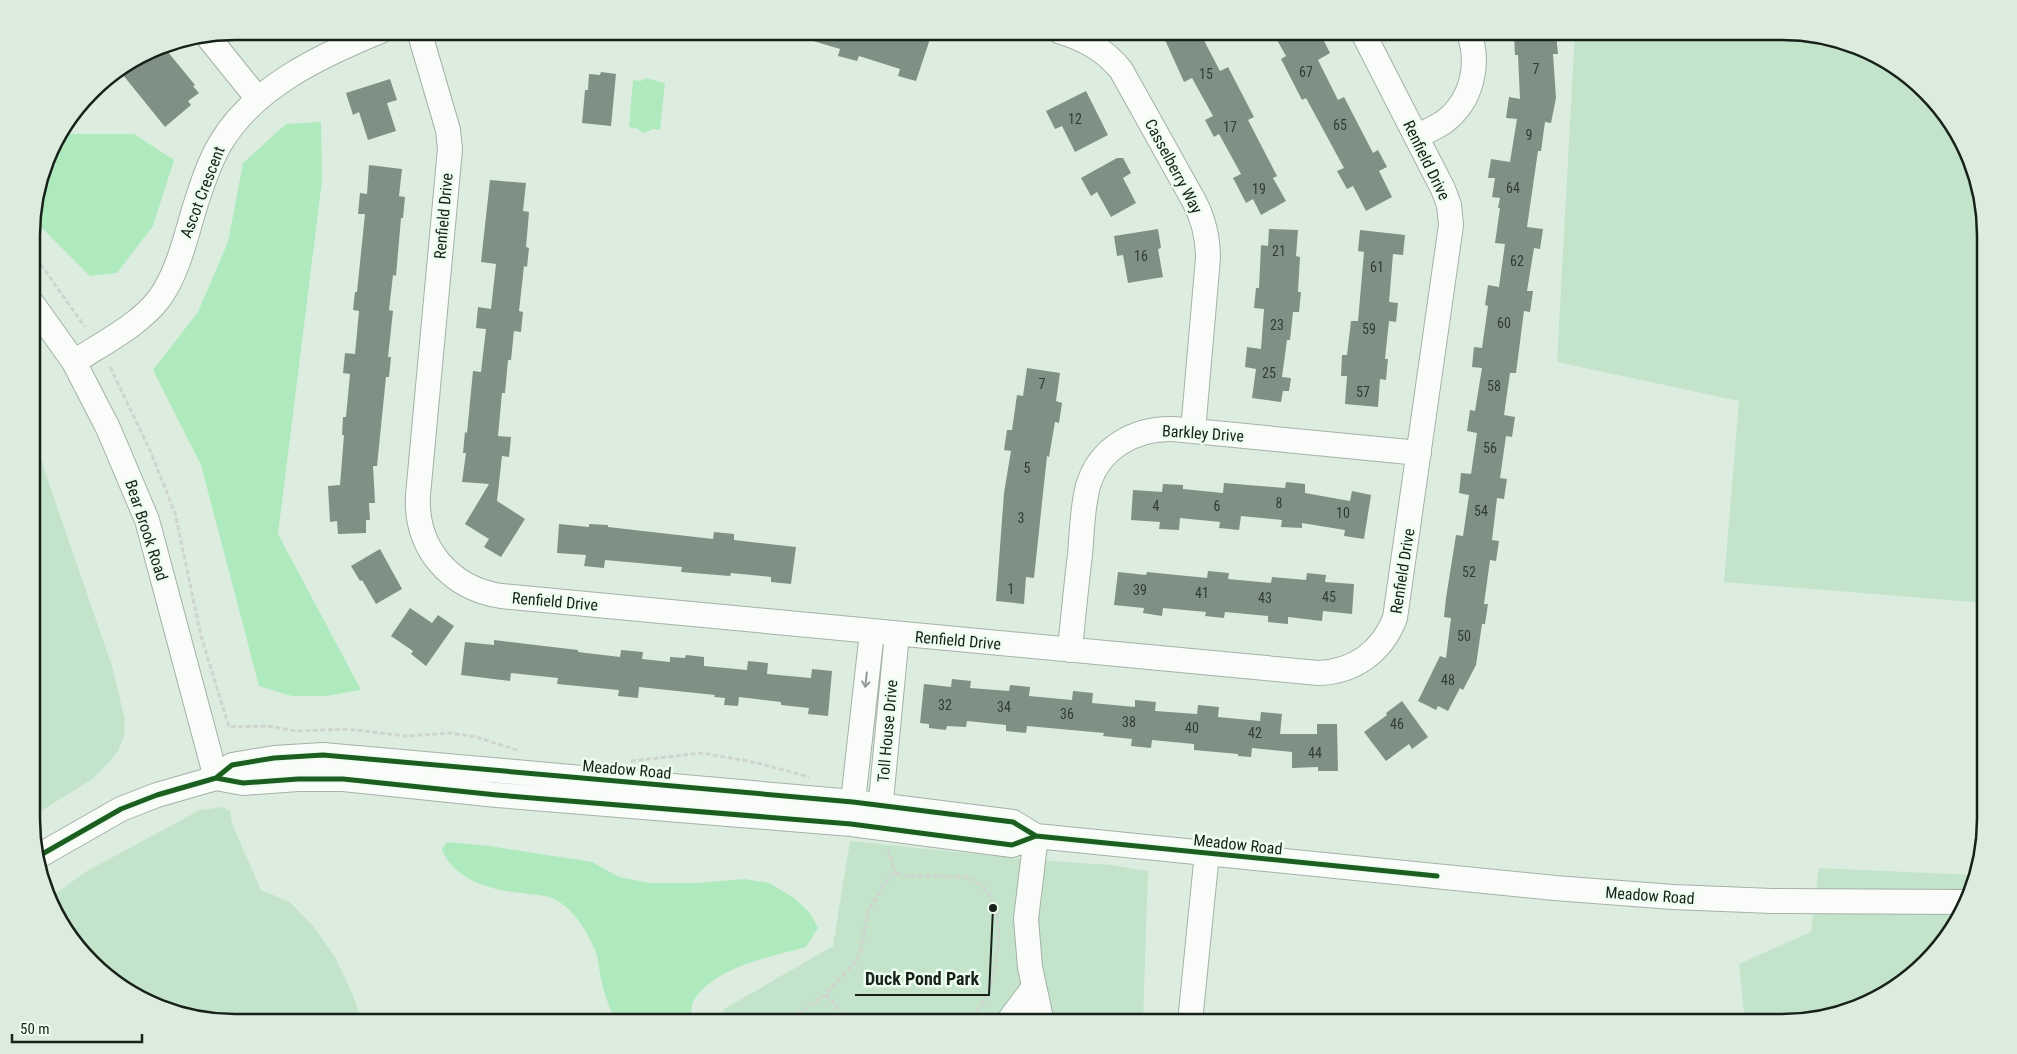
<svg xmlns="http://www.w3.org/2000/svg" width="2017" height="1054" viewBox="0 0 2017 1054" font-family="'Roboto Condensed',sans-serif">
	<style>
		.green { fill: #c3e4cb }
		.water { fill: #aeeabe }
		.building { fill: #7e9184 }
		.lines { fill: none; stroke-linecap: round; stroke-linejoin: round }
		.minor-casing { stroke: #a4b1a7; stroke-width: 26 }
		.path { stroke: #cfd4d0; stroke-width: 3; stroke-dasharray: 5 2.5; stroke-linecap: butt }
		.minor { stroke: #fafcfa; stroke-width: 24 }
		.cycleway-casing { stroke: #ecfdef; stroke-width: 8 }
		.cycleway { stroke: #1b5e20; stroke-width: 5 }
		.oneway { stroke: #949995 }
		.labels { text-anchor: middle; stroke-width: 5; stroke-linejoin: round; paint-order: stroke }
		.number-label { font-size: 14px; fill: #313d34 }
		.street-label { font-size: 16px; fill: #172119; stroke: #ecfdef }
		.rim { fill: none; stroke: #172119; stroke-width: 2.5 }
		.leader { fill: none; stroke: #172119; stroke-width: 2 }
		.callout-dot { fill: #172119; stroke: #ecfdef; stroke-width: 2 }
		.callout-label { font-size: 18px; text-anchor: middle; font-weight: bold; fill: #172119; stroke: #ecfdef; stroke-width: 5; stroke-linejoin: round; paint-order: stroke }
	</style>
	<rect width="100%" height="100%" fill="#dcede0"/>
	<path class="green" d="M1575 31H1782L1872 52 1917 82 1951 121 1984 209 1985 603 1724 582 1739 401 1557 362Z
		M32 423 44 469 112 666 125 720 124 737 117 753 94 778 33 816Z
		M223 807 230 811 232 824 261 890 290 902 314 927 335 957 352 993 363 1023H235L145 1002 101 972 66 933 52 896 87 871 200 810Z
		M850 841 1036 860 1111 865 1148 871 1143 1023H720L724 1009 833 946Z
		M1819 868 1973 875 1965 909 1935 954 1895 989 1847 1012 1795 1022H1745L1739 964 1811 932Z"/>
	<path class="water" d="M645 78 665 83 660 130 653 129 644 133 636 128 629 127 633 80 641 81Z
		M321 122 322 181 278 534 361 690 326 696H292L259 686 201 465 153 370 198 312 228 242 243 163 286 124Z
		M60 134H134L174 160 153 226 117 273 90 276 32 218 52 145Z
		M447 842 489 846 592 862 619 877 650 883H698L744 879 769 883 794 898 810 913 818 928 806 947C771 957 716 966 694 1000 691 1005 691 1016 691 1023H616C610 1009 604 994 601 979 599 971 599 961 596 953 590 936 576 913 561 903 550 894 534 895 521 893 491 890 453 880 442 849Z"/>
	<path class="building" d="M794 31H889L909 38 911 32 930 39 916 81 898 76 900 69 859 56 857 61 838 56 840 49 793 35Z
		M1161 31H1199L1220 71 1228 67 1254 117 1248 120 1277 176 1273 178 1286 201 1261 215 1253 199 1246 203 1233 178 1241 174 1219 134 1214 137 1205 120 1213 116 1192 78 1184 82Z
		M1272 31H1319L1330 53 1318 60 1338 100 1344 97 1373 153 1378 150 1387 167 1379 171 1392 197 1366 211 1353 186 1347 189 1337 171 1344 168 1306 98 1302 100 1281 59 1286 56Z
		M1556 33 1558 54H1553L1556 98 1551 123 1545 122 1541 151H1538L1527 227 1543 229 1540 249 1534 248 1527 291H1533L1530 312 1524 311 1516 373H1510L1504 415 1515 417 1512 437 1506 436 1500 478 1507 479 1504 499 1497 498 1492 540 1499 541 1496 561 1490 560 1484 604H1488L1485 624H1482L1476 665 1463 690 1460 688 1448 711 1438 706 1436 710 1418 701 1440 656 1446 658 1451 618 1444 617 1446 598 1456 535 1463 536 1469 495 1459 493 1461 473 1471 474 1477 433 1467 431 1470 410 1475 411 1482 368 1472 367 1474 347 1482 348 1488 306 1485 305 1488 285 1499 287 1505 244 1495 243 1500 208H1498L1500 198 1492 197 1495 178H1488L1491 159 1510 162 1517 119 1506 118 1509 97 1520 99 1518 55H1515L1514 36Z
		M163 46 195 85 193 86 199 93 188 101 191 105 165 127 119 70 157 47Z
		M601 72 616 74 611 126 582 123 585 90H588L589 74 600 75Z
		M390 79 397 100 387 103 396 131 368 140 359 112 353 115 346 93Z
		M1086 91 1108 135 1075 152 1062 126 1055 129 1046 111Z
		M1117 158H1123L1131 173 1123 178 1136 203 1111 217 1097 192 1091 196 1081 178Z
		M369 165 402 169 399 196 405 197 403 218H401L396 276 393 275 389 310 393 311 388 357H391L389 377H386L377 466H373L375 503H369L370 520H366V533L338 534 337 521 330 522 328 486 340 485 344 435H342L343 417H346L350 374 343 373 345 353 355 354 359 311 353 310 355 292H357L365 214H358L360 193 367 194Z
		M490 180 526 183 523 211 529 212 526 247 529 248 527 267 524 266 519 311 523 312 521 332 514 331 511 360H508L505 393H502L498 436 511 437 509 457 502 456 497 501 525 519 501 557 484 547 489 539 465 524 489 484 462 482 466 453H463L465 432 467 433 473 371 481 372 486 329 476 328 478 307 491 309 496 264 481 262Z
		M1158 229 1161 248 1158 249 1163 277 1128 283 1123 255 1117 256 1114 236Z
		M1269 229 1298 230 1296 256 1300 257 1298 292H1301L1299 312H1293L1290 340H1287L1282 377 1291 378 1289 391H1283L1281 402 1252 398 1256 369 1245 367 1247 347 1261 349 1264 309 1254 308 1256 288H1259L1261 245 1268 246Z
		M1360 230 1405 235 1403 255 1393 254 1389 302 1398 303 1396 322 1389 321 1385 359H1388L1386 380 1380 379 1378 407 1345 404 1347 376H1341L1342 355H1347L1351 321H1358L1364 252 1358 251Z
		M1027 368 1060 373 1056 401 1062 403 1059 423 1055 422 1049 457 1047 456 1034 578 1026 577 1024 604 996 601 1004 493 1011 451 1004 450 1007 430H1012L1017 395 1023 396Z
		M1286 482 1305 484V493L1350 501 1352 491 1371 495 1364 539 1344 536 1345 530 1302 523V528L1281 527 1282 520 1241 516 1239 530 1219 528 1220 522 1180 518 1179 530 1159 529 1160 522 1131 520 1133 490 1162 492 1163 484 1183 485V489L1223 493 1224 483 1285 488Z
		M559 524 589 527V524L608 525V527L713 539 714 532 734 534V540L796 547 791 584 771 582V577L731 573 730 576 681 572 682 567 605 560 604 568 584 566 586 555 557 553Z
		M380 549 402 589 376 604 362 580 360 581 351 566Z
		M1208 571 1229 573 1228 579 1271 583 1272 577 1306 580 1307 573 1326 575 1325 582 1354 584 1352 614 1323 611 1322 621 1288 617V624L1268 622V616L1225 612 1224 618 1205 616 1206 612 1163 608 1162 616 1143 613 1144 608 1114 605 1118 572 1146 575 1147 572 1207 578Z
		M410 608 432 623 438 615 454 626 426 666 411 654 413 651 391 636Z
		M494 640 578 650V652L620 657 621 650 643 652 642 659 670 662V657L685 658 686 655 704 657V666L747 670 748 661 768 663 767 674 811 678 812 669 832 671 828 716 808 714 809 708 781 705V702L739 697 738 706 724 705 725 698 714 697 715 695 639 687 638 698 618 696 619 690 557 684 558 678 511 673 510 681 461 675 465 642 494 645Z
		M952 679 971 681 970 688 1009 691 1010 685 1030 687 1029 696 1072 700 1073 691 1093 693 1092 703 1135 707V700L1156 702 1155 711 1197 714 1198 705 1219 707 1218 717 1260 721 1261 712 1282 714 1280 734H1317V724H1337L1338 771H1318V767L1292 768V752L1252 748 1251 757 1238 756V754L1194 750V744L1152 740 1151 748 1131 746 1132 739 1103 736 1104 733 1027 726 1026 733 1006 731V725L967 721 966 727 947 726 946 730 929 728V724L920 723 924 684 951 687Z
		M1402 701 1428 737 1412 749 1409 744 1386 761 1364 732 1387 715 1386 713Z"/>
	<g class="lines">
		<defs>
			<path id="minor" d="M419 31 448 130 450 149 418 495C415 548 450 588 501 596L1318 673C1354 672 1382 652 1395 618L1451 225 1449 205 1443 189 1362 31
				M1059 31C1084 39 1104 49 1121 70L1194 201C1204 220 1208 238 1208 258L1193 431
				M208 37 258 99
				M1416 137C1425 132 1435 128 1444 122 1472 101 1481 63 1468 31
				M32 303 74 362 108 428 147 520 216 778
				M74 362C103 343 138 326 159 299 180 270 187 230 198 197 204 179 210 161 220 144 253 87 322 55 381 31
				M1070 650C1073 618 1076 587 1080 555 1082 533 1082 508 1088 486 1099 448 1135 428 1173 429L1419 453
				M216 778 243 783 298 779H343L497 795 851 824 1012 845 1036 836 1555 888 1673 897 1772 901 1966 902
				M851 819 872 632
				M879 821 897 634
				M1036 836 1026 919 1030 967 1042 1023
				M37 857 121 809 157 795 216 778 232 765 274 758 323 755 853 802 1013 822 1036 836
				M1190 1022 1207 853
				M1007 1023 1034 987"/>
		</defs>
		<use href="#minor" class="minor-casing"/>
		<path class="path" d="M32 252 85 327
			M110 367 150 450 175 513 201 636 229 727 267 726 296 731 347 729 406 736 450 733 476 737 520 751
			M631 761 702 753 758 763 809 777
			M888 849 895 873
			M826 994 850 1023
			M776 1023 804 1010 826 994 857 960 861 951 868 911 889 877 895 873 908 876 965 877C1010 889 1000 956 989 989 985 1002 976 1012 969 1023"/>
		<use href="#minor" class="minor"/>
		<defs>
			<path id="cycleway" d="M216 778 243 783 298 779H343L497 795 851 824 1012 845 1036 836 1437 876
				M37 857 121 809 157 795 216 778 232 765 274 758 323 755 853 802 1013 822 1036 836"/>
		</defs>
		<use href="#cycleway" class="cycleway-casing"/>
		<use href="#cycleway" class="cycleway"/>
	</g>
	<defs><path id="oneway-shaft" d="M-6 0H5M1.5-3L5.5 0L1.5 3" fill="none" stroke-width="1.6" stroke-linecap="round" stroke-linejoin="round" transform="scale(1.25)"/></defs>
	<use class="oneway" href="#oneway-shaft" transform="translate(866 680) rotate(96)"/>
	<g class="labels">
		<g class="number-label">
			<text x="1536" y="74">7</text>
			<text x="1306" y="77">67</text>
			<text x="1206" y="79">15</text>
			<text x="1075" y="124">12</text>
			<text x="1340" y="130">65</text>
			<text x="1230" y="132">17</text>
			<text x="1529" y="140">9</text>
			<text x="1513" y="193">64</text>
			<text x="1259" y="194">19</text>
			<text x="1279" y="256">21</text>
			<text x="1141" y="261">16</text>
			<text x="1517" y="266">62</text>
			<text x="1377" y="272">61</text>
			<text x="1504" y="328">60</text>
			<text x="1277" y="330">23</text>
			<text x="1369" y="334">59</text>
			<text x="1269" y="378">25</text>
			<text x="1042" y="389">7</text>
			<text x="1494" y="391">58</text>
			<text x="1363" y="397">57</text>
			<text x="1490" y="453">56</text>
			<text x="1027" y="473">5</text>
			<text x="1279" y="508">8</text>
			<text x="1156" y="511">4</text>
			<text x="1217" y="511">6</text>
			<text x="1481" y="516">54</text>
			<text x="1343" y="518">10</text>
			<text x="1021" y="523">3</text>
			<text x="1469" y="577">52</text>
			<text x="1011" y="594">1</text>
			<text x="1140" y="595">39</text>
			<text x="1202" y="598">41</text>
			<text x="1329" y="602">45</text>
			<text x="1265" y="603">43</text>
			<text x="1464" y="641">50</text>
			<text x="1448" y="685">48</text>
			<text x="945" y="710">32</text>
			<text x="1004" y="712">34</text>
			<text x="1067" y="719">36</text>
			<text x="1129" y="727">38</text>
			<text x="1397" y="729">46</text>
			<text x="1192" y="733">40</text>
			<text x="1255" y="738">42</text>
			<text x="1315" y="758">44</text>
		</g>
		<g class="street-label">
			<text transform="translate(1427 160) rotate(64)" y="6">Renfield Drive</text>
			<text transform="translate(1174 166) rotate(62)" y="6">Casselberry Way</text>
			<text transform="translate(202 192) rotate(-69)" y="6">Ascot Crescent</text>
			<text transform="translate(443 216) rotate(-85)" y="6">Renfield Drive</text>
			<text transform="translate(1203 433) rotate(4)" y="6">Barkley Drive</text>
			<text transform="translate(147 530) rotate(72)" y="6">Bear Brook Road</text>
			<text transform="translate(1402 571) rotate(-81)" y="6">Renfield Drive</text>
			<text transform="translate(555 601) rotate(5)" y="6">Renfield Drive</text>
			<text transform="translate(958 640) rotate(5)" y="6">Renfield Drive</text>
			<text transform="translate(887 731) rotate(-85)" y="6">Toll House Drive</text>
			<text transform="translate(627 769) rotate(5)" y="6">Meadow Road</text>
			<text transform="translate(1238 844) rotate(6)" y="6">Meadow Road</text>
			<text transform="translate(1650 895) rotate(4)" y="6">Meadow Road</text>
		</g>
	</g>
	<path d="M0 0H2017V1054H0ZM235 40H1782A195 195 0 0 1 1977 235V819A195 195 0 0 1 1782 1014H235A195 195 0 0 1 40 819V235A195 195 0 0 1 235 40Z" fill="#dbebde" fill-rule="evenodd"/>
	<path class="rim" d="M235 40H1782A195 195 0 0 1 1977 235V819A195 195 0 0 1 1782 1014H235A195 195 0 0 1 40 819V235A195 195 0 0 1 235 40Z"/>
	<path class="leader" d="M993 908L989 995H855"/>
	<circle class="callout-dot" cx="993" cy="908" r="5"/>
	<g class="callout-label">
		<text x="922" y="985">Duck Pond Park</text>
	</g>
	<path d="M12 1034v8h130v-8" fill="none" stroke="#172119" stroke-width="2.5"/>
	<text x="20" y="1034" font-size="15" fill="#172119" stroke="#ecfdef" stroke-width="4" paint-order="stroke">50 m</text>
</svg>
